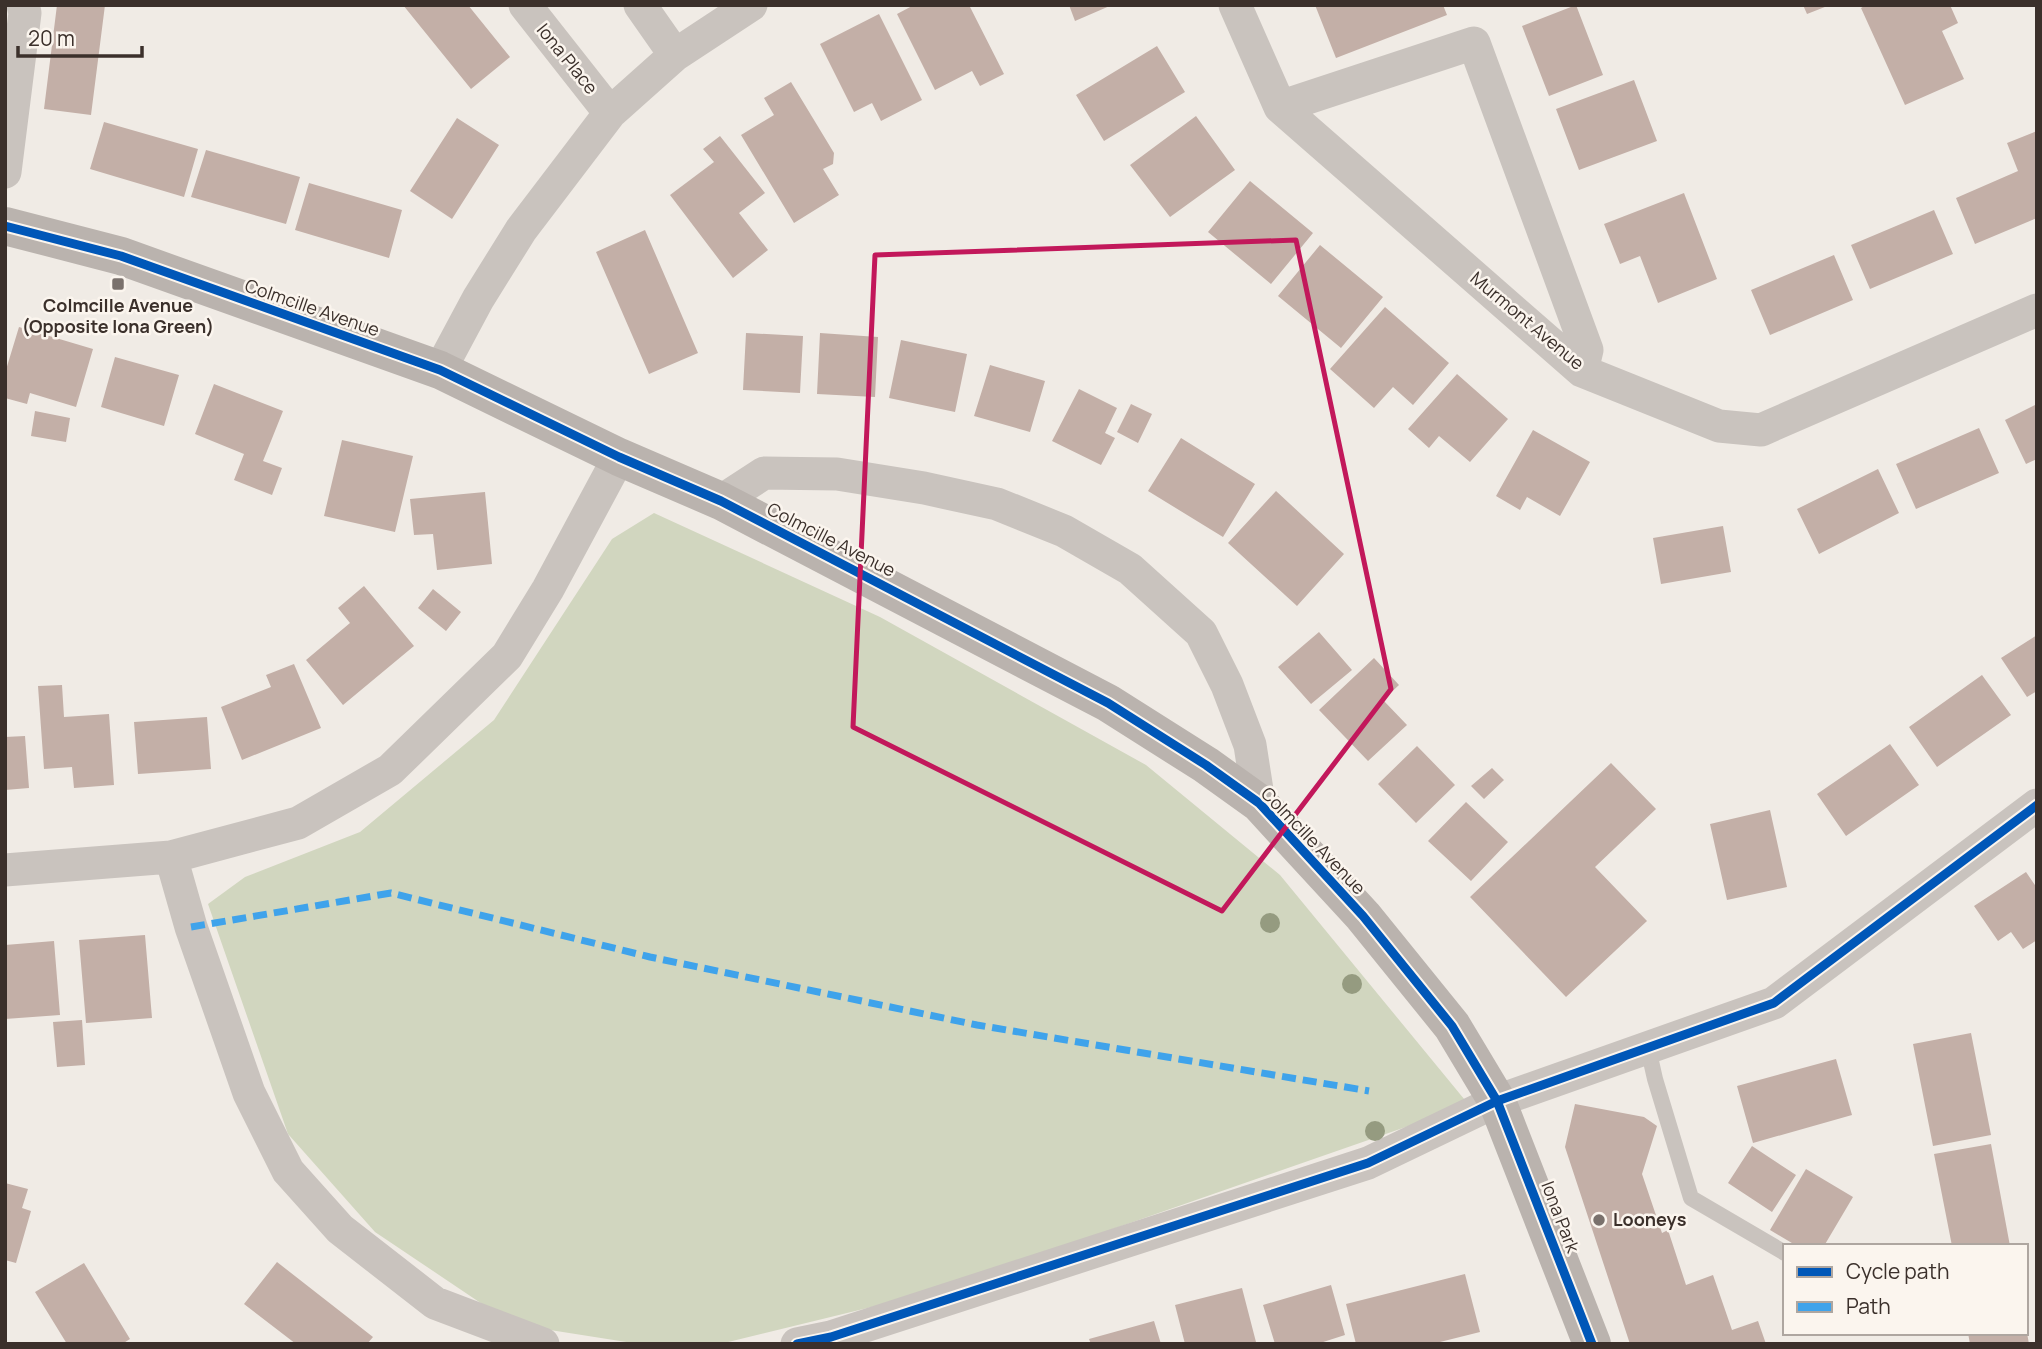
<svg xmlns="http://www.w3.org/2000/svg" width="2042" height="1349" viewBox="0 0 2042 1349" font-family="Manrope,sans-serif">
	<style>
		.green { fill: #d1d6bf }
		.building { fill: #c3afa7 }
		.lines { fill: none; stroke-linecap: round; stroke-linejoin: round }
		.lane { stroke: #c9c3be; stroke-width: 16 }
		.street { stroke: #c9c3be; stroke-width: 33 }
		.secondary { stroke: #bab3ae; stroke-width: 38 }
		.quiet { stroke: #3fa3eb; stroke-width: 7; stroke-dasharray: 14 7; stroke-linecap: butt }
		.cycleway-casing { stroke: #fbf5ee; stroke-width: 13 }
		.cycleway { stroke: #0057b8; stroke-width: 9 }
		.tree { fill: #959b80 }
		.marked { fill: none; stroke: #c2185b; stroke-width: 5; stroke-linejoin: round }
		.poi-dot { fill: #7a716c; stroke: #fbf5ee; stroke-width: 2.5 }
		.labels { text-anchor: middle; stroke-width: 5; stroke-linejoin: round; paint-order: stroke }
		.street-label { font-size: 18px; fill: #3b302b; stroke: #fbf5ee }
		.poi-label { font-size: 18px; font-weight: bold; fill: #3b302b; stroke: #fbf5ee }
	</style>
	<rect width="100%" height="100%" fill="#f0ebe5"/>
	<path class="green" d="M654 513 880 617 1146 765 1280 875 1469 1105 929 1293 720 1344H639L512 1324 375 1232 288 1134 208 904 245 877 360 832 494 720 612 539Z"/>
	<path class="building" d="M57 5H105L91 115 44 109Z
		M403 5H468L510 57 471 89Z
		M914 5H969L1004 74 980 86 972 71 935 90 897 14Z
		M1069 5H1112L1075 21Z
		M1315 5H1443L1447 15 1336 58Z
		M1576 5 1603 75 1549 96 1522 26Z
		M1803 5H1830L1807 14Z
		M1866 5H1950L1958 23 1942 31 1964 79 1905 105 1861 8Z
		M879 14 922 100 881 121 872 103 854 112 820 44Z
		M1157 46 1185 92 1104 141 1076 95Z
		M1634 80 1657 141 1579 170 1556 109Z
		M791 82 834 153 833 164 823 169 839 195 794 223 741 135 774 115 764 98Z
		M1196 116 1235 170 1170 217 1130 165Z
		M457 118 499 145 452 219 410 191Z
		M104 122 198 149 184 197 90 169Z
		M2037 131V218L1975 244 1956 198 2018 171 2007 143Z
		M720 136 765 193 739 213 768 250 733 278 670 195 714 162 703 149Z
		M206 150 300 177 286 224 191 197Z
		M1250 181 1313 233 1271 284 1208 232Z
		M309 183 402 210 389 258 295 230Z
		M1684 193 1717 279 1658 303 1640 256 1620 264 1604 224Z
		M1934 210 1953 254 1870 289 1851 245Z
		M645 230 698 353 649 374 596 252Z
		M1320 245 1383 297 1341 348 1278 296Z
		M1834 255 1853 300 1770 335 1751 290Z
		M1385 307 1449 363 1413 405 1393 387 1374 408 1330 369Z
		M19 327 93 349 76 407 30 393 27 404 5 398V373Z
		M746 333 803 336 800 393 743 390Z
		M820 333 878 337 875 397 817 394Z
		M901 340 967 354 955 412 889 398Z
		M115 357 179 375 164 426 101 407Z
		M990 365 1045 381 1030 432 974 416Z
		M1457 374 1508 419 1470 462 1439 436 1429 448 1408 429Z
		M214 384 283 411 263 461 282 468 272 495 234 480 244 454 195 434Z
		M1079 389 1117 408 1105 433 1115 438 1101 465 1052 441Z
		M1131 404 1152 414 1138 443 1117 432Z
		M2037 404V459L2026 464 2005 420Z
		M35 411 70 418 66 442 31 436Z
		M1979 428 1999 473 1916 509 1896 464Z
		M1533 430 1590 462 1560 516 1527 497 1520 510 1496 496Z
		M1181 438 1255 484 1223 537 1148 491Z
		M342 440 413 456 395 532 324 516Z
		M1878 469 1899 513 1819 554 1797 509Z
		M1276 491 1344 554 1297 606 1228 543Z
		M485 492 492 564 437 570 433 534 414 535 410 499Z
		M1723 526 1731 572 1661 584 1653 538Z
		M364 586 414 646 343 705 306 660 350 623 338 608Z
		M433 589 461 612 446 631 418 608Z
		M1319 632 1352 670 1311 704 1278 667Z
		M2037 635V691L2027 697 2001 658Z
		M1374 658 1399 685 1383 700 1407 725 1368 761 1319 710Z
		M294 664 321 728 242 760 221 707 271 687 266 675Z
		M1982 675 2011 715 1937 767 1909 727Z
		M62 685 64 717 109 714 114 785 74 788 72 767 44 769 38 686Z
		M207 717 211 769 138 774 134 722Z
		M25 736 29 788 5 790V737Z
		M1890 744 1919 785 1846 836 1817 794Z
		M1417 746 1455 785 1416 823 1378 784Z
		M1611 763 1656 809 1595 867 1647 921 1566 997 1470 897Z
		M1492 768 1504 780 1484 799 1471 786Z
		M1466 802 1508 842 1471 881 1428 841Z
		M1770 810 1787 887 1727 900 1710 824Z
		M2026 872 2037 888V940L2023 949 2011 932 1998 941 1974 906Z
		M145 935 152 1018 86 1023 79 940Z
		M54 941 60 1015 5 1019V945Z
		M82 1020 85 1065 57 1067 53 1022Z
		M1971 1033 1991 1135 1933 1146 1913 1044Z
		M1836 1059 1852 1115 1753 1143 1737 1086Z
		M1575 1104 1644 1117 1657 1126 1642 1174 1662 1233 1668 1230 1686 1285 1713 1275 1732 1330 1758 1321 1766 1344H1630L1565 1147Z
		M1991 1144 2010 1246H1952L1934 1154Z
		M1752 1146 1796 1175 1772 1212 1728 1183Z
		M1806 1169 1853 1197 1824 1246H1797L1770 1230Z
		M5 1183 28 1189 22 1208 31 1211 16 1263 5 1260Z
		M277 1262 373 1337 367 1344H296L244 1304Z
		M84 1263 130 1339 122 1344H67L35 1292Z
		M1465 1274 1480 1332 1432 1344H1356L1346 1304Z
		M1331 1285 1345 1335 1317 1344H1275L1263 1305Z
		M1242 1288 1256 1342 1248 1344H1185L1175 1305Z
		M1154 1321 1161 1344H1091L1089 1339Z
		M1968 1333H2027L2029 1344H1970Z"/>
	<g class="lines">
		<path class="lane" d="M1648 1048 1655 1079 1691 1198 1785 1253"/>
		<path class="street" d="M525 5 610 113
			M640 5 675 55
			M1235 5 1280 107 1582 371 1719 426 1761 430 2037 310
			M1280 107 1474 43 1587 350 1582 371
			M5 172 25 13 23 5
			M440 370 478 299 521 230 610 113 675 55 751 5
			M721 501 764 473 837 474 924 488 997 504 1064 531 1130 569 1201 633 1227 685 1250 745 1259 803
			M171 857 191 927 249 1093 288 1171 340 1229 435 1303 543 1344
			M5 870 171 857 298 823 390 770 507 656 548 589 619 457
			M797 1344 831 1337 1368 1163 1497 1101 1774 1003 2037 805"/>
		<path class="secondary" d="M5 226 121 256 440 370 619 457 721 501 1108 703 1206 765 1259 803 1363 916 1452 1026 1497 1101 1592 1344"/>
		<path class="quiet" d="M191 927 391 893 650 957 977 1025 1369 1091"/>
		<defs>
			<path id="cycleway" d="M5 226 121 256 440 370 619 457 721 501 1108 703 1206 765 1259 803 1363 916 1452 1026 1497 1101 1592 1344
				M797 1344 831 1337 1368 1163 1497 1101 1774 1003 2037 805"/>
		</defs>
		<use href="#cycleway" class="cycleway-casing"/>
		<use href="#cycleway" class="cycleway"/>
	</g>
	<g class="tree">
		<circle cx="1270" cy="923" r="10"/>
		<circle cx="1352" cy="984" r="10"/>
		<circle cx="1375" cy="1131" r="10"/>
	</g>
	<path class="marked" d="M1296 240 1391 689 1222 911 853 727 875 255Z"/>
	<g class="poi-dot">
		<rect x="111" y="277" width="14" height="14" rx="3.5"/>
		<circle cx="1599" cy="1220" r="7"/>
	</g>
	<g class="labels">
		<g class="street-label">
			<text transform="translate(567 59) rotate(51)" y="6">Iona Place</text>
			<text transform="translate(312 308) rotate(19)" y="6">Colmcille Avenue</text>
			<text transform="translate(1527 321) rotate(40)" y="6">Murmont Avenue</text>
			<text transform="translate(831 540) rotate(27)" y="6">Colmcille Avenue</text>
			<text transform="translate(1313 841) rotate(46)" y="6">Colmcille Avenue</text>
			<text transform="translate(1560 1217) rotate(69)" y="6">Iona Park</text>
		</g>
		<g class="poi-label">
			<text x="118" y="312">Colmcille Avenue<tspan x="118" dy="21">(Opposite Iona Green)</tspan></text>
			<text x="1613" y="1226" text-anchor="start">Looneys</text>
		</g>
	</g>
	<rect width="2042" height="1349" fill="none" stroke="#3b302b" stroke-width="14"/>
	<rect x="1783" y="1244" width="245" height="91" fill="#fbf5ee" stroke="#aea6a0" stroke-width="2"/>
	<rect x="1797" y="1267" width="35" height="10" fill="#0057b8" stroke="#aea6a0" stroke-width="2"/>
	<text x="1846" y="1279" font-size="21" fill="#3b302b">Cycle path</text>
	<rect x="1797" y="1302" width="35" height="10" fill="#3fa3eb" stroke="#aea6a0" stroke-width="2"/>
	<text x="1846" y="1314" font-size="21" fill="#3b302b">Path</text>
	<path d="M18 46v10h124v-10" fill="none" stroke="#3b302b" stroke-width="3.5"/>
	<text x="28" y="46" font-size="21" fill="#3b302b" stroke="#fbf5ee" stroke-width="5" paint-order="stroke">20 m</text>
</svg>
